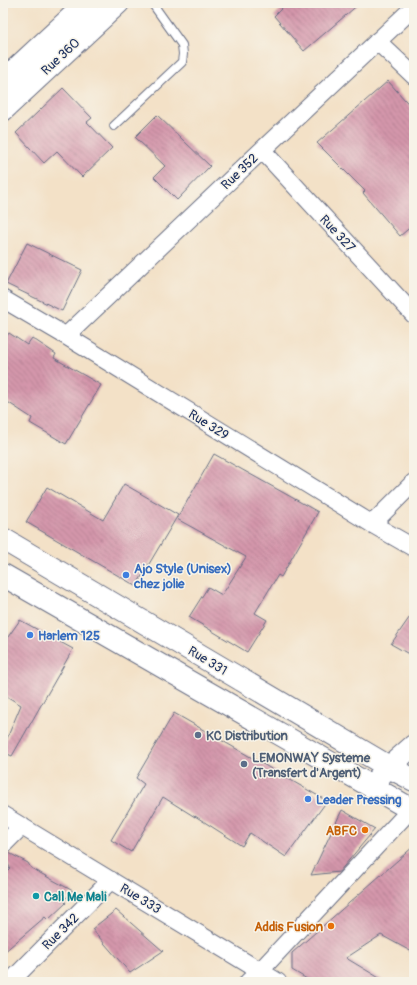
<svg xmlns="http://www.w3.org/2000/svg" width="417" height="985" viewBox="0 0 417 985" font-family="Pangolin,sans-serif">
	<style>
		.building { fill: url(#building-back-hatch) }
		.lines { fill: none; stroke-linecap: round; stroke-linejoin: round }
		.service-casing { stroke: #676d83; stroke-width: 10 }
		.minor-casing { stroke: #676d83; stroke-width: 19 }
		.tertiary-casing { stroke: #676d83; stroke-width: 23 }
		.secondary-casing { stroke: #676d83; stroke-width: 24 }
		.service { stroke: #fff; stroke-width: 8 }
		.minor { stroke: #fff; stroke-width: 17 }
		.tertiary { stroke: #fff; stroke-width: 21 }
		.secondary { stroke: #fff; stroke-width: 22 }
		.shop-dot { fill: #3f7fe0; stroke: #f7f3e8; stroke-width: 1.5 }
		.service-dot { fill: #5c6f8a; stroke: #f7f3e8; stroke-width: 1.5 }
		.food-dot { fill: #e8710a; stroke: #f7f3e8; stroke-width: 1.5 }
		.culture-dot { fill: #0f9aa8; stroke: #f7f3e8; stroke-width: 1.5 }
		.labels { text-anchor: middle; stroke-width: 3; stroke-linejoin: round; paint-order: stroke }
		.street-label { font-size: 13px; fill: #1b2f5e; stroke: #f7f3e8 }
		.shop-label { font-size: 13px; font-weight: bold; fill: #366cbe; stroke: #f7f3e8; text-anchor: start }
		.service-label { font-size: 13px; font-weight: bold; fill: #4e5e75; stroke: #f7f3e8; text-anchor: start }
		.food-label { font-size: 13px; font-weight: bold; fill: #c56008; stroke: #f7f3e8; text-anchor: end }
		.culture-label { font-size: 13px; font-weight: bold; fill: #0d838f; stroke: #f7f3e8; text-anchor: start }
	</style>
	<defs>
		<pattern id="building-back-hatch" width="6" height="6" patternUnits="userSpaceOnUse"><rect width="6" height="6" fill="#d496ab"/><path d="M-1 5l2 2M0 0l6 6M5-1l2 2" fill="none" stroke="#ab7b8e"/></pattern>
	</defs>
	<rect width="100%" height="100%" fill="#f7f3e8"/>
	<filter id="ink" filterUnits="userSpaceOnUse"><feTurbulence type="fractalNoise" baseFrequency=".025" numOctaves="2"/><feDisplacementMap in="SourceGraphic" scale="8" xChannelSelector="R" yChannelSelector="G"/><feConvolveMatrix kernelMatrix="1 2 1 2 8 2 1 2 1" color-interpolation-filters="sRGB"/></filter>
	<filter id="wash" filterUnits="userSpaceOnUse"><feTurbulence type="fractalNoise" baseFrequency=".012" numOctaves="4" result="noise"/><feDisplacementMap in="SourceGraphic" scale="16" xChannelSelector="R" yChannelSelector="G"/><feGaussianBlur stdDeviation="0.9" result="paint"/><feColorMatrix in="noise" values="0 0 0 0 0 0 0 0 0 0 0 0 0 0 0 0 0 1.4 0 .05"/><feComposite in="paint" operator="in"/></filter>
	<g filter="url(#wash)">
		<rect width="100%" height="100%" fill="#f3e1c7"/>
		<g id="blocks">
			<path class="building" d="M287 3H360L304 51 274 16Z
				M388 81 414 110V224L400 236 363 193 365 191 317 143Z
				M63 88 92 118 87 122 112 148 82 177 57 151 44 163 16 133Z
				M157 115 210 166 177 200 154 177 165 166 135 137Z
				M27 243 82 270 62 311 6 284Z
				M9 333 27 345 32 338 56 354 54 358 101 385 66 444 30 423 32 418 3 399V341Z
				M214 454 318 512 281 577 278 575 255 613 267 620 247 652 189 617 208 587 222 595 246 557 177 519Z
				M124 484 178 515 136 586 26 522 47 487 103 520Z
				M414 611V657L391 644Z
				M20 620 73 649 12 756 3 752V748L21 705 3 694V644Z
				M174 713 327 801 286 857 250 833 242 846 195 816V817L163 797 131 852 111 840 144 784 136 778Z
				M342 810 375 829 339 872 311 875Z
				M414 846V953L381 935 346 958 386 982H312L292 970V953Z
				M9 853 28 863 31 868 73 891 64 900 66 903 48 920 45 917 3 953V875L10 868 4 855Z
				M116 910 163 951 130 973 92 929Z"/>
		</g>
	</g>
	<g filter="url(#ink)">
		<use href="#blocks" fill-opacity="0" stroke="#676d83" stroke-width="1"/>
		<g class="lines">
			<defs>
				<path id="service" d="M114 126 182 62 183 54 182 45 152 3"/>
				<path id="minor" d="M377 41 414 76
					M262 150 414 315
					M3 299 66 336 372 524 414 548
					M66 336 262 150 414 7
					M372 524 414 482
					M3 815 278 982
					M3 845 22 826
					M10 982 111 880
					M248 982 260 971 411 809"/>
				<path id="tertiary" d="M370 786 389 767 414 745"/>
				<path id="secondary" d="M3 81 87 3
					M3 110 118 3
					M3 539 389 767 414 780
					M3 575 414 811"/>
			</defs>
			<use href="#service" class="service-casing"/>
			<use href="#minor" class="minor-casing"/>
			<use href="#tertiary" class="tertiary-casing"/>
			<use href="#secondary" class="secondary-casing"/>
			<use href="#service" class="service"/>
			<use href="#minor" class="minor"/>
			<use href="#tertiary" class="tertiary"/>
			<use href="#secondary" class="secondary"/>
		</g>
	</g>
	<g class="shop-dot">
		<circle cx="126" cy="575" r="4"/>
		<circle cx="30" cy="635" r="4"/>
		<circle cx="308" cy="799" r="4"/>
	</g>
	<g class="service-dot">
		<circle cx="198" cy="735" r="4"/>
		<circle cx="244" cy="764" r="4"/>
	</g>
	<g class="food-dot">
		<circle cx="365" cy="830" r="4"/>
		<circle cx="331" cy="926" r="4"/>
	</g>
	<circle class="culture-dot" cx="36" cy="896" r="4"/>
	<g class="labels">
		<g class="street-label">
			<text transform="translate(60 56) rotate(-43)" y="5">Rue 360</text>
			<text transform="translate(239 171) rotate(-44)" y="5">Rue 352</text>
			<text transform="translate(338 233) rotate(47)" y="5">Rue 327</text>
			<text transform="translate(209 424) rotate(32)" y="5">Rue 329</text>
			<text transform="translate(208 660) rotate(31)" y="5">Rue 331</text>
			<text transform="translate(141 898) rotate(31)" y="5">Rue 333</text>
			<text transform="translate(60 931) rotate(-45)" y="5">Rue 342</text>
		</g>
		<g class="shop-label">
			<text x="134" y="573">Ajo Style (Unisex)<tspan x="134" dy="15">chez jolie</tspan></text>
			<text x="38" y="640">Harlem 125</text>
			<text x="316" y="804">Leader Pressing</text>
		</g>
		<g class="service-label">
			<text x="206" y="740">KC Distribution</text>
			<text x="252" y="762">LEMONWAY Systeme<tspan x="252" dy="15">(Transfert d'Argent)</tspan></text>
		</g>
		<g class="food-label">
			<text x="357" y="835">ABFC</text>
			<text x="323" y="931">Addis Fusion</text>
		</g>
		<g class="culture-label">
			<text x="44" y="901">Call Me Mali</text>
		</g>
	</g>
	<rect width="417" height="985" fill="none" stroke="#f7f3e8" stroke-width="16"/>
</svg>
